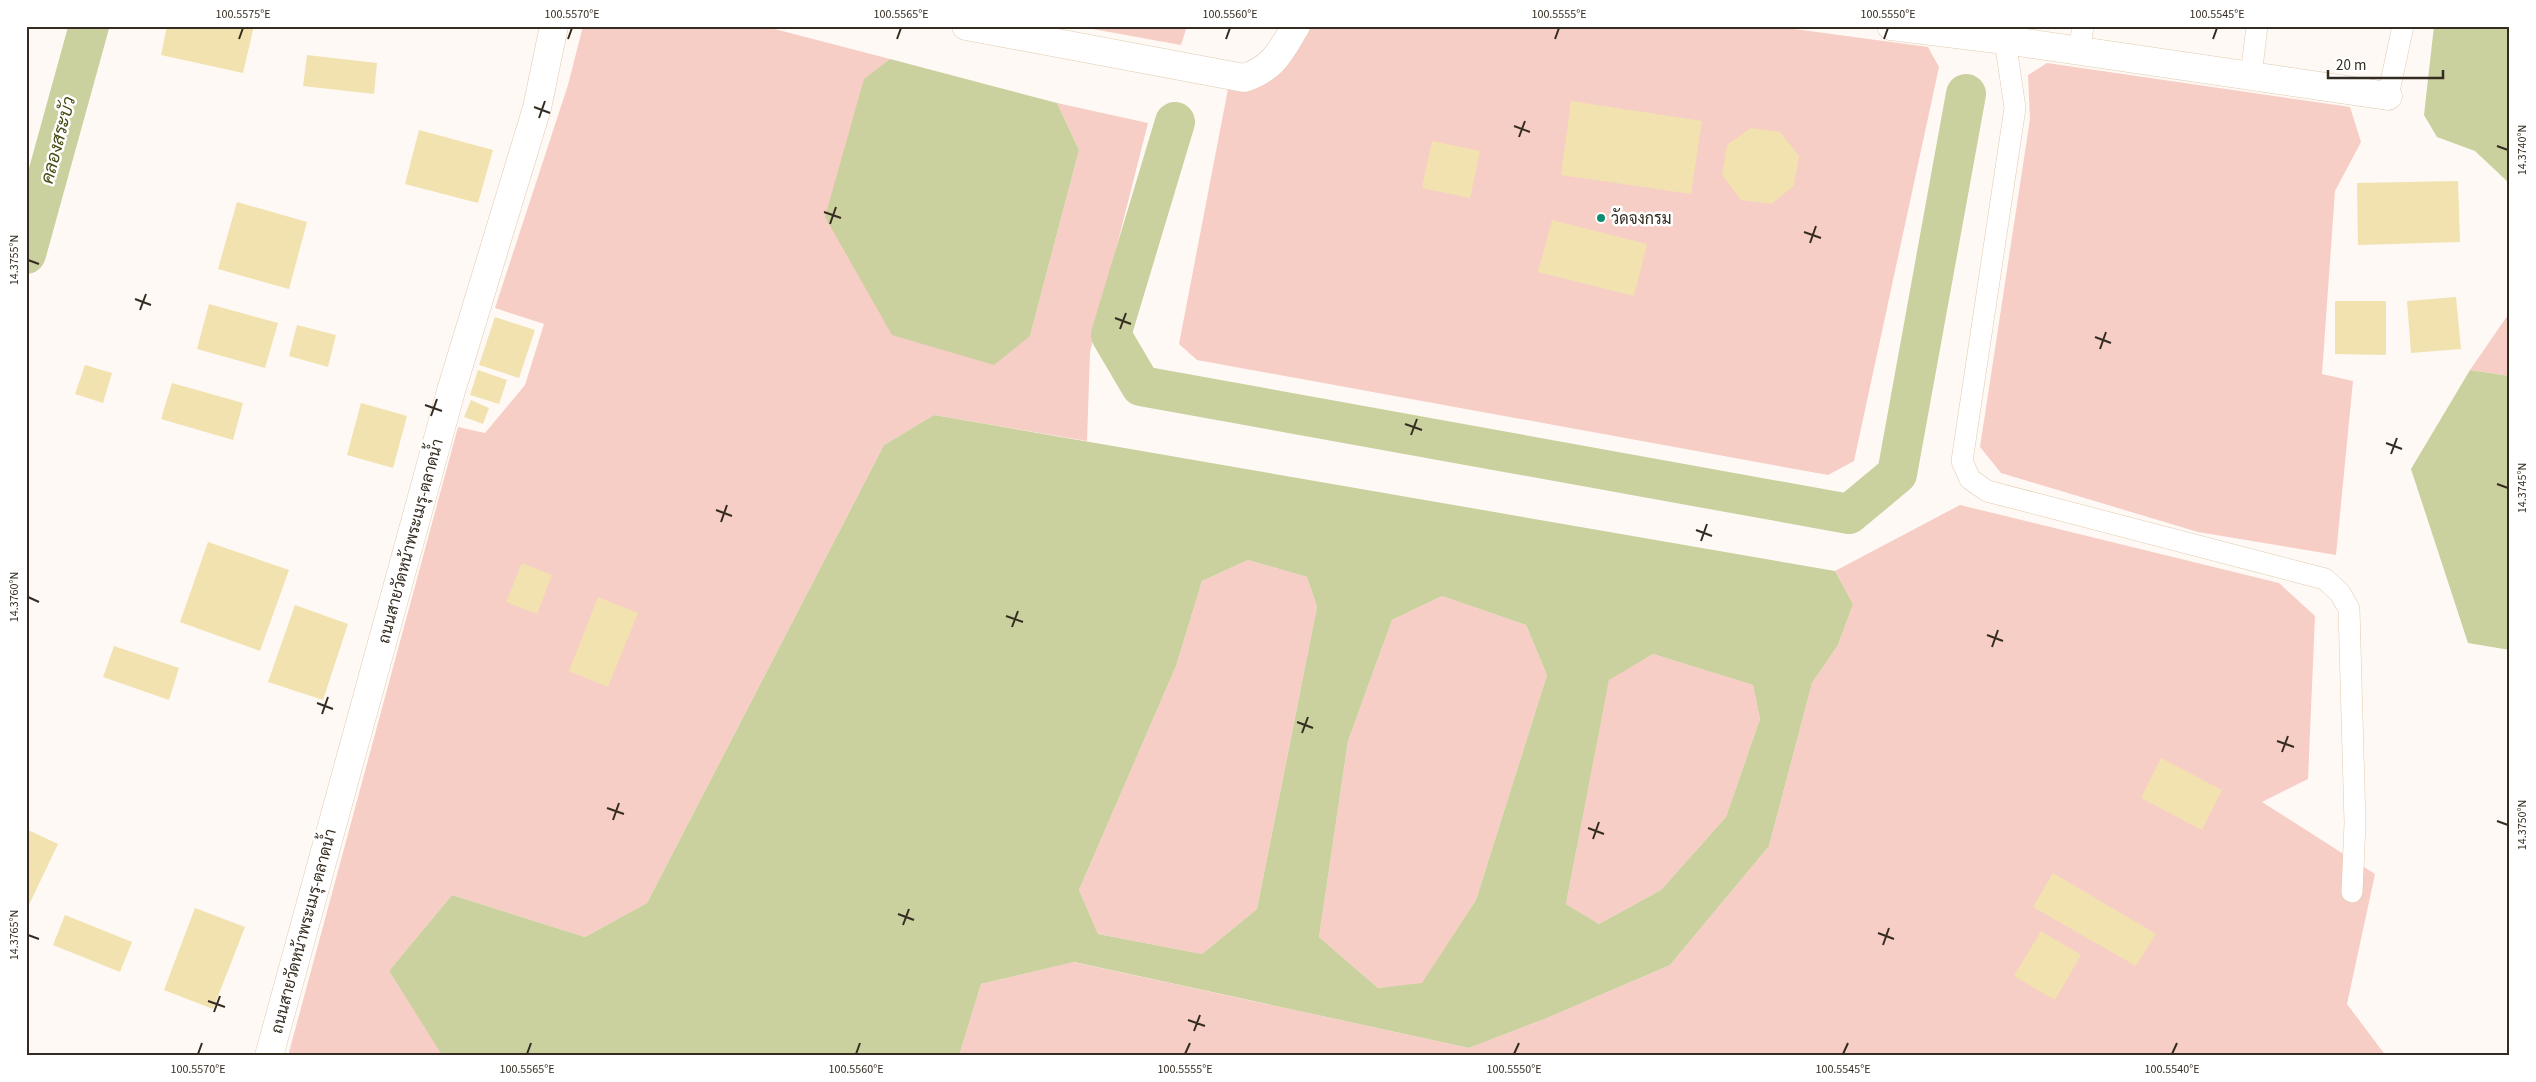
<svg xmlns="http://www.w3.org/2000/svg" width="2536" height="1082" viewBox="0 0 2536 1082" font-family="'Source Sans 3',Sarabun,sans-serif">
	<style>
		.green { fill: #f7cec5 }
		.water { fill: #cad09e; fill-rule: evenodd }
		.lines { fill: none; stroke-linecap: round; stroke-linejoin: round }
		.canal { stroke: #cad09e; stroke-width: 40 }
		.building { fill: #f1e2b0 }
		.lane-casing { stroke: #e1caae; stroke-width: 22 }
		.street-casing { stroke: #e1caae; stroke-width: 29 }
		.lane { stroke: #fff; stroke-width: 21 }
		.street { stroke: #fff; stroke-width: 28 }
		.ticks { fill: none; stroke: #352c21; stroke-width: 2 }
		.poi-dot { fill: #0d8d72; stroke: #fff; stroke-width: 2 }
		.labels { text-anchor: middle; stroke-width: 5; stroke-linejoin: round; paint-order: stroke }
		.poi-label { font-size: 16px; fill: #352c21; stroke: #fff; text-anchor: start }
		.street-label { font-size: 16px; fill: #352c21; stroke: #fff }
		.water-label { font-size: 18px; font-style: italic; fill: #474a11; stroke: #fff }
		.neatline { fill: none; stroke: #352c21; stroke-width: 2 }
		.ticks-label { font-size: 12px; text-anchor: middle; fill: #352c21 }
	</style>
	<rect width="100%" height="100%" fill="#fef9f4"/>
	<path class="green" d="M583 26H763L890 59 864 80 1030 336 1079 150 1057 103 1148 123 1090 352 1087 441 934 415 884 445 647 903 585 937 452 895 389 971 442 1054 445 1056H288L458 427 485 433 525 385 544 324 495 308 568 85Z
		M1076 26H1187L1181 45Z
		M1311 26H1773L1928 47 1939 67 1854 461 1828 475 1197 360 1179 344 1228 89 1248 86 1289 59Z
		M2047 63 2350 107 2361 142 2335 191 2322 374 2353 381 2336 555 2198 532 2001 473 1980 447 2030 119 2028 75Z
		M2510 312V376L2470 370Z
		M1960 505 2279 583 2315 616 2308 779 2262 802 2375 874 2347 1004 2386 1056H959L981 984 1073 962 1469 1048 1547 1018 1670 965 1769 846 1812 683 1838 645 1853 604 1835 571Z
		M1248 560 1307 577 1317 607 1257 909 1202 954 1098 934 1079 890 1176 666 1202 581Z
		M1442 596 1526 625 1547 675 1476 900 1422 984 1378 988 1319 937 1348 741 1392 620Z
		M1653 654 1753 685 1760 719 1726 817 1661 890 1599 924 1566 904 1609 679Z"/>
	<path class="water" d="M2434 26H2510V184L2475 151 2437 137 2424 115Z
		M890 59 1057 103 1079 150 1030 336 994 365 892 335 825 217 864 79Z
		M2470 370 2510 376V650L2468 643 2411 469Z
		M934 415 1835 571 1853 604 1838 645 1812 683 1769 846 1670 965 1547 1018 1469 1048 1074 962 981 984 959 1056 442 1055 389 971 452 895 585 937 647 903 884 445ZM1248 560 1307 577 1317 607 1257 909 1202 954 1098 934 1079 890 1176 666 1202 581ZM1442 596 1526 625 1547 675 1476 900 1422 983 1378 988 1319 937 1348 741 1392 620ZM1653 654 1753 685 1760 719 1726 817 1661 890 1599 924 1566 904 1609 680Z"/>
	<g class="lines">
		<path class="canal" d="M1175 122 1111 335 1141 386 1849 514 1897 474 1966 94
			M26 254 89 26"/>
	</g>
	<path class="building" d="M167 26H254L243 73 161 55Z
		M307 55 377 63 374 94 303 86Z
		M1571 101 1702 121 1691 194 1561 175Z
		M1751 128 1780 132 1799 156 1794 186 1771 204 1741 200 1722 175 1727 145Z
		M419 130 493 150 478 203 405 184Z
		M1432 141 1480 151 1470 198 1422 188Z
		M2458 181 2460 242 2358 245 2357 183Z
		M237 202 307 222 289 289 218 269Z
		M1552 220 1647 244 1634 296 1538 272Z
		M2456 297 2461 349 2411 353 2407 301Z
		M2335 301H2386V355L2335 354Z
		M209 304 278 323 265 368 197 349Z
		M495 317 535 330 519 378 479 365Z
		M297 325 336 335 328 367 289 356Z
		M85 365 112 373 103 403 75 394Z
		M478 370 507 380 499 404 470 395Z
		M172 383 243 403 233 440 161 419Z
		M471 400 489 408 483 424 464 417Z
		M361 403 407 416 393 468 347 455Z
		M208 542 289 570 260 651 180 622Z
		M522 563 552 575 537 614 506 602Z
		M598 597 638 613 608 687 569 671Z
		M295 605 348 624 323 700 268 682Z
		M114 646 179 668 169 700 103 677Z
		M2161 758 2222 790 2202 830 2141 798Z
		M26 829 58 844 26 911Z
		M2053 873 2156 934 2136 966 2033 907Z
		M195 908 245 927 213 1009 164 990Z
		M65 915 132 942 120 972 53 945Z
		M2041 931 2081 955 2055 1000 2014 976Z"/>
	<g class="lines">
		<defs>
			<path id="lane" d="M2005 40 2015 108 1962 461 1970 479 1987 491 2325 579 2340 593 2349 609 2355 823 2352 892
				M2079 51 2083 26
				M2251 76 2257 26
				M2388 96 2403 26"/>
			<path id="street" d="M966 26 1244 78C1274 68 1280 52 1296 26
				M1891 26 2005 40 2388 96
				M269 1056 451 391 537 108 554 26"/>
		</defs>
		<use href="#lane" class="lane-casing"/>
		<use href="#street" class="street-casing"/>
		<use href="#lane" class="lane"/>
		<use href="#street" class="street"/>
	</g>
	<path class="ticks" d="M239 39 243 28M568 39 572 28M897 39 901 28M1226 39 1230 28M1555 39 1559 28M1884 39 1888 28M2213 39 2217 28M534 107 550 113M539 118 545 101M1514 126 1530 132M1519 137 1525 121M2497 146 2508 150M824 212 841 218M830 224 836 207M1804 232 1821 238M1810 243 1816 226M28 260 39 264M135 299 151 305M140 310 146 294M1115 318 1131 324M1120 329 1126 313M2095 337 2111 343M2100 349 2106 332M425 405 442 411M431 416 437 399M1405 424 1422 430M1411 435 1417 419M2386 443 2402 449M2391 454 2397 438M2497 484 2508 488M716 510 732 516M721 522 727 505M1696 530 1712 536M1701 541 1707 524M28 597 39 602M1006 616 1023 622M1012 627 1018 611M1987 635 2003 641M1992 647 1998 630M317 703 333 709M322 714 328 697M1297 722 1313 728M1302 733 1308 717M2277 741 2294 747M2282 752 2288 736M607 808 624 814M613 820 619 803M2497 821 2508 825M1588 828 1604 834M1593 839 1599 822M898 914 914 920M903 925 909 909M1878 933 1894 939M28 935 39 939M1883 945 1889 928M208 1001 225 1007M214 1012 220 996M1188 1020 1205 1026M1194 1031 1200 1015M198 1054 202 1043M527 1054 531 1043M856 1054 860 1043M1185 1054 1190 1043M1514 1054 1519 1043M1843 1054 1848 1043M2172 1054 2177 1043"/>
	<circle class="poi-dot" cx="1601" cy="218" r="5"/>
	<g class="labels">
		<g class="poi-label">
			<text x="1611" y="224">วัดจงกรม</text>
		</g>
		<g class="street-label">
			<text transform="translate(410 541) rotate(-75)" y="6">ถนนสายวัดหน้าพระเมรุ-ตลาดน้ำ</text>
			<text transform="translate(303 931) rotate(-75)" y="6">ถนนสายวัดหน้าพระเมรุ-ตลาดน้ำ</text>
		</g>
		<g class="water-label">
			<text transform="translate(58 140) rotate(-75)" y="6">คลองสระบัว</text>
		</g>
	</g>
	<rect width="2536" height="1082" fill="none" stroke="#ffffff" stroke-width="55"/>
	<path d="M2328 70v8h115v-8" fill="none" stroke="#352c21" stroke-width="2.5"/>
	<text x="2336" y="70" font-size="15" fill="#352c21" stroke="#ffffff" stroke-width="4" paint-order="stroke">20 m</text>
	<rect x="28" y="28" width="2480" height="1026" class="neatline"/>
	<g class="ticks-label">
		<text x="243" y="18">100.5575°E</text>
		<text x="572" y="18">100.5570°E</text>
		<text x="901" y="18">100.5565°E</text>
		<text x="1230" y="18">100.5560°E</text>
		<text x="1559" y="18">100.5555°E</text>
		<text x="1888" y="18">100.5550°E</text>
		<text x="2217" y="18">100.5545°E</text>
		<text transform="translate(2522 150) rotate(-90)" y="4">14.3740°N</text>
		<text transform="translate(14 260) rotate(-90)" y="4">14.3755°N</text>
		<text transform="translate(2522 488) rotate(-90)" y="4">14.3745°N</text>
		<text transform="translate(14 597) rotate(-90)" y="4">14.3760°N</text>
		<text transform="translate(2522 825) rotate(-90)" y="4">14.3750°N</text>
		<text transform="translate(14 935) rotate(-90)" y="4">14.3765°N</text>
		<text x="198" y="1073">100.5570°E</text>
		<text x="527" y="1073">100.5565°E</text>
		<text x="856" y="1073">100.5560°E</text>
		<text x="1185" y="1073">100.5555°E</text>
		<text x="1514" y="1073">100.5550°E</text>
		<text x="1843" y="1073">100.5545°E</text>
		<text x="2172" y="1073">100.5540°E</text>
	</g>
</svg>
